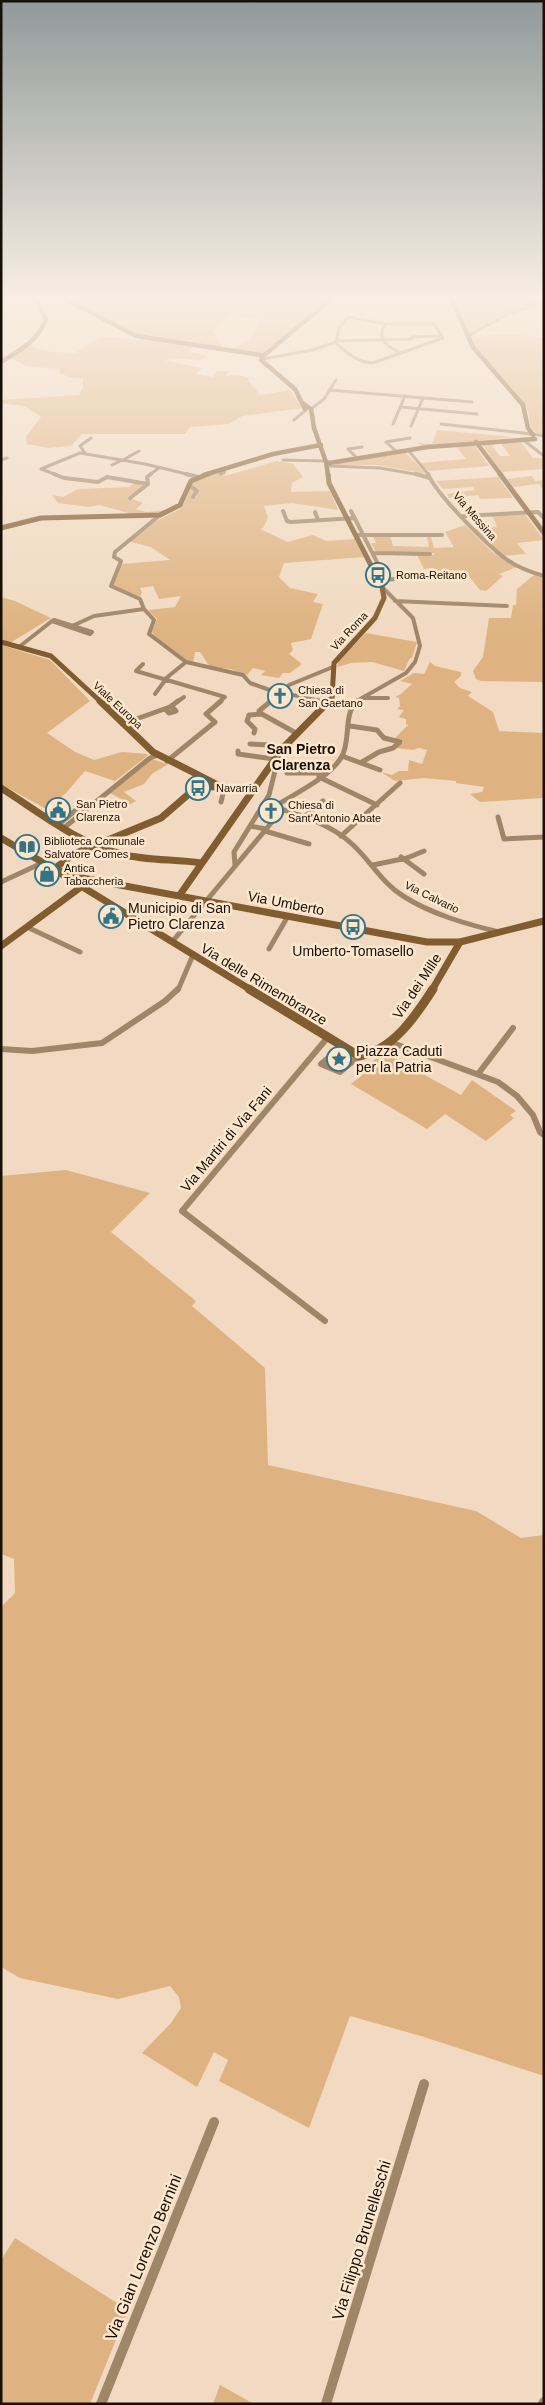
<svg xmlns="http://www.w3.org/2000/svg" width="545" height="2405" viewBox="0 0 545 2405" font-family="Helvetica,sans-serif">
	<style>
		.green { fill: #dfb381 }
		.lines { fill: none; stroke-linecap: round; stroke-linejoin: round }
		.street-far4 { stroke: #a08669; stroke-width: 3 }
		.street-far3 { stroke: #a08669; stroke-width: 4 }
		.street-far2 { stroke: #a08669; stroke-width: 5 }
		.street-far1 { stroke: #a08669; stroke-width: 6 }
		.street { stroke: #a08669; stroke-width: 10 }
		.secondary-far3 { stroke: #815c2e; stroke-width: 4.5 }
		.secondary-far2 { stroke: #815c2e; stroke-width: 5 }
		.secondary-far1 { stroke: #815c2e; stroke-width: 7 }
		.secondary { stroke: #815c2e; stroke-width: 9 }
		.labels { text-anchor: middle; stroke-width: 5; stroke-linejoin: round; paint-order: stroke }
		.far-street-label { font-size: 11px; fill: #171007; stroke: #fee7cd }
		.far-poi-label { font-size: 11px; fill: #171007; stroke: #fee7cd; text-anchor: start }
		.far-quarter-label { font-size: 14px; font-weight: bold; fill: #171007; stroke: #fee7cd }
		.street-label { font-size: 14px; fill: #171007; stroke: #fee7cd }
		.poi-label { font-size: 14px; fill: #171007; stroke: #fee7cd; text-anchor: start }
		.near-street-label { font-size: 16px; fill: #171007; stroke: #fee7cd }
	</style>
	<rect width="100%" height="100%" fill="#f1dac1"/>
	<path class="green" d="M65 296 85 298 88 296H333L261 354 234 349 249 339 259 326V319L228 316 213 331 223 348 136 334 121 326 127 320 118 322 108 319Z
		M452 296H544V298L539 303 522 307 473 334H469Z
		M511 334 544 338V435C523 430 535 420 525 405 509 381 485 363 471 337Z
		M101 336 194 346 188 352 206 355V357L199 360 169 358 166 361 202 368 195 374 213 377 217 371H229L226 376 239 375 250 378 248 380 260 395 290 390 302 408 242 416 229 424 190 427 185 434H82L71 446 49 448 27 444 26 437 41 417 24 406 1 403V400L79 395 83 388V379L72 378 59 373 60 369 26 366 10 357 30 346 51 352 75 353Z
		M437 430 514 437 422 446 418 443 432 444Z
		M499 441H520L533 458H541L544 460V469L501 472 482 444 493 443 495 445 492 446 500 456H510Z
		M455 445H474L489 466 429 471 420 463 466 459Z
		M405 452 426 474 378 465H336V463Z
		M277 461 293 464 303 477 292 483 291 492 330 491 338 510 292 503 264 506 268 518 263 528 260 529 288 542 313 535 326 541 355 539 364 557 284 563 279 577 290 588 318 594 313 602 323 604 311 639 291 643 293 650 289 654 302 664 290 673H283L279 678 261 675 265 671 253 668 247 675 231 669 210 667 200 652H195L193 663 185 660 154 636 152 632 157 619 148 610 175 607 181 596 159 599 153 586 140 588 142 592 140 597 113 586 121 564 170 560 151 547 127 541 154 522 180 509 185 502 191 487 195 491 191 498 196 497 199 491 191 485 193 481 223 471 218 474 225 476Z
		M532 476 535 481 544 480V491L539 484 513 487 507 479Z
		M498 477 513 498 480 499 478 495 449 498 447 494 475 490 473 487 443 489 436 481Z
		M135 483 145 486 127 497 143 503 136 509 146 512 167 510 161 514H132L99 505 89 507 58 503 52 495 63 497 78 489 129 487Z
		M524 513 544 540 517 543 526 554 502 556 475 529 497 527 492 515Z
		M465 525 491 551 517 567 499 574 503 576 486 591 480 590 464 570 436 574 433 568 424 569 417 555H435L434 553 376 552 371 543H376L373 536H390L393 546 429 547 427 537H431L434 548 454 547 445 532Z
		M534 575 544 578V682L481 681 476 679 473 671 483 657 489 618H511L513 605H516L517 589Z
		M1 597 15 601 51 618 10 643 1 640Z
		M366 633 417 642 412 658H410L404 671 372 662 351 663 337 667 339 660Z
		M1 645 50 660 90 701 47 733 75 752 94 760 122 752 148 754 146 757 115 781 85 771 66 793 46 809 1 784Z
		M430 662 435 666 461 672V676L454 682 460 688 472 692 468 696 493 712 499 731 544 733V798L480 802 470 794 482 792 484 787 456 783V781L424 778 395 781 381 772 392 775 399 771H408L409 760 422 764 427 750 419 748 413 750 396 748 404 742 394 739 408 725 406 724V719L399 717 404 710 397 709 400 706 399 698 395 697 401 694 412 684 400 681 414 673 424 674Z
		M151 759 168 764 152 774 144 784 124 792 136 801 127 806 125 805 123 800 110 793Z
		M383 1052 461 1095 472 1080 516 1111 510 1115 514 1118 486 1141 445 1114 427 1129 351 1084 366 1072 364 1069Z
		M66 1170 150 1193 111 1232 196 1301 192 1306 265 1368 268 1465 476 1511 521 1538 544 1535V2076L421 2036 350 2016 309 2128 219 2081 228 2060 214 2052 197 2087 142 2053 171 2023 181 2008 179 1997 170 1986 118 1999 20 1978 1 1967V1607L15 1593 14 1559 1 1554V1176Z
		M15 2238 128 2310 90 2404H1V2260Z
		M220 2385 254 2404H213Z"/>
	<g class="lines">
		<path class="street-far4" d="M78 296H86
			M348 317 385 324H434L443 338 373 363C357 362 347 353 336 343L339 328Z
			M385 324C377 338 386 346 399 352
			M468 336 510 313 535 305 544 299
			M411 337 441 336
			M336 341 412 339
			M263 359 312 350 336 342
			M329 390 472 402
			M401 407 477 414
			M311 409 324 399 336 380
			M294 420 306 410
			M393 424 405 396
			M441 424 532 434
			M411 426 423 398
			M528 433 544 436
			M522 439 544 456
			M408 450 429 475
			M396 451 386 442 410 438
			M85 453 80 446 91 438
			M356 457 348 449 362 447
			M1 460 7 458
			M123 460 139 451
			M283 460 326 461
			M112 465 122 460
			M330 466 380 468 420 475
			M220 474 224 473 225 468
			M57 475 41 469 80 453 145 464 191 475
			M149 475 159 468"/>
		<path class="street-far3" d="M54 474 64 478 98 482 107 477 148 484 147 477 151 474
			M186 474 198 477
			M416 474 430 478
			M428 474C437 495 487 545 506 559 517 567 530 572 544 576
			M189 485 197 491 193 497
			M130 498 148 484
			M283 511 287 521 291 522 355 518
			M351 511 379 566
			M315 512 318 520
			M160 515 115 552 114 557 121 561 111 586 140 599 144 609 154 620 149 634 186 662 243 675 250 683 278 693
			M463 516 538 512 544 518
			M357 535H442
			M373 553 430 554
			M378 581 430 575
			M395 601 507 606
			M54 620 92 632 90 634 52 621Z
			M70 627 94 616 144 609
			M19 647 52 621
			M143 664 136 671 225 697
			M165 679 186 662
			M280 692 324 702
			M155 694 166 679
			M363 698H388
			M177 702 184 697
			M219 702 225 697
			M269 702 289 685 333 667
			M355 702 406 673 415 662 420 646 413 618 382 587"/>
		<path class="street-far2" d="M271 701 259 711 260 713 296 733
			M318 701 327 703
			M165 709 169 713 176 711 171 706
			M122 724 170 707 178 701
			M350 726 377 730 384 738 400 742 393 748 379 752 362 762
			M254 733 255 729 247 721 249 715 261 714
			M250 744 270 745 282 749
			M342 756 380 770
			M167 761 215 722 206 714 221 701
			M287 773H324
			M319 777 377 805
			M221 802 225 786
			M266 804C296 814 328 822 352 844 370 860 382 883 403 896 431 914 466 924 499 932
			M274 807C294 794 331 777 342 756 351 740 343 714 357 701
			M498 817 504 839 544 837
			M303 818 323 801
			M59 824 81 806 91 805
			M250 826 266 829
			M65 827 150 758 158 755
			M265 831 309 844
			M341 836 400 783
			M401 857 424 874
			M235 865 234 852 269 795 275 771 274 759 238 754V751
			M373 865 407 858 424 851
			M1 882 42 863
			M27 927 80 952
			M172 942 282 810
			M269 949 288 916
			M178 990 193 955"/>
		<path class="street-far1" d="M390 1042 498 1082 517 1096 533 1115 540 1132 544 1135
			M1 1049 32 1051 102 1043 165 1001 178 989
			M333 1054 351 1063 340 1072 321 1064Z
			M351 1063 359 1056
			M478 1074 513 1028
			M325 1321 182 1211 328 1037"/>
		<path class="street" d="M101 2404 214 2122
			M326 2404 424 2084
			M543 2404 544 2402"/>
		<path class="secondary-far3" d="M60 296 136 336 261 355 264 363
			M450 296 473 347 523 405 528 428 533 435
			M263 356 335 296
			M261 360 295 389 305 409
			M1 362C19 351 39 340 46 319L36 300 45 296
			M304 404 311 409 314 428 326 462 329 463 428 447 535 439
			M476 442 501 475
			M326 462 328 475
			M204 475 273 454 321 445"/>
		<path class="secondary-far2" d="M328 474 329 483 382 587 384 598 375 618 334 663 332 698 328 702
			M500 474 544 533
			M1 528 41 518 160 515 180 505 191 481 208 474
			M1 642 51 656 101 702"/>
		<path class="secondary-far1" d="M100 701 153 752 220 786
			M1 788C39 812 77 843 121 854 147 861 175 859 201 863
			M1 838 54 869 82 878 427 942H460L544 921
			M54 869 74 854 161 818 198 786 252 789
			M63 875 251 990
			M179 896 282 749 329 701
			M1 946 81 887
			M432 990 460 942"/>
		<path class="secondary" d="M249 989 359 1056C393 1050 415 1017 433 989"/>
	</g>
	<linearGradient id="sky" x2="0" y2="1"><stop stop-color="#909a9a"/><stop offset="0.47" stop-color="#f9eee3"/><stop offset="1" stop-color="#f9eee3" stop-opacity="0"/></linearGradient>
	<rect width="545" height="633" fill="url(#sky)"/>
	<defs>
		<symbol id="bus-ring" viewBox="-11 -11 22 22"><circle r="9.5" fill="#fee7cd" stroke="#347487" stroke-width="1.5"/><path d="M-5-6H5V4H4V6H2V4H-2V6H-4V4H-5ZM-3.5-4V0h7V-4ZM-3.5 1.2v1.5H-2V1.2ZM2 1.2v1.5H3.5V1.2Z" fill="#347487"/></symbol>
		<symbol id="church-ring" viewBox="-11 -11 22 22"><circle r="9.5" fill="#fee7cd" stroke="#347487" stroke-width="1.5"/><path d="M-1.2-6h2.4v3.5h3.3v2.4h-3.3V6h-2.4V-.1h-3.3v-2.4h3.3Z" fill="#347487"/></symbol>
		<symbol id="civic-ring" viewBox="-11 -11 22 22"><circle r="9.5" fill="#fee7cd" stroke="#347487" stroke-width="1.5"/><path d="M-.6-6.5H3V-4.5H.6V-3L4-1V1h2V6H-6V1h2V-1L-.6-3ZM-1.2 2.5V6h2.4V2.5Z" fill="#347487"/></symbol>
		<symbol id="library-ring" viewBox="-11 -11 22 22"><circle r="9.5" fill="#fee7cd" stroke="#347487" stroke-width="1.5"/><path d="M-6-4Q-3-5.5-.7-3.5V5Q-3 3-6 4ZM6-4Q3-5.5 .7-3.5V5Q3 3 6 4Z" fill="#347487"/></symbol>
		<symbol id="shop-ring" viewBox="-11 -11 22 22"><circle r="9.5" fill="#fee7cd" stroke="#347487" stroke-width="1.5"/><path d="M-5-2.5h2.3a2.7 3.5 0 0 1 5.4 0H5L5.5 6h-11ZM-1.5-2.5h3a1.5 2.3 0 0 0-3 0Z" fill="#347487"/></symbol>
		<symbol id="sight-ring" viewBox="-11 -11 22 22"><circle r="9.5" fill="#fee7cd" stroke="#347487" stroke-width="1.5"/><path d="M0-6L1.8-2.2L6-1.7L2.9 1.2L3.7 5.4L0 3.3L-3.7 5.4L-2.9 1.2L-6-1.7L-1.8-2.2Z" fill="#347487"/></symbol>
	</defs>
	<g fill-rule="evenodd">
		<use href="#bus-ring" x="364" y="561" width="28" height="28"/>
		<use href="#church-ring" x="266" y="682" width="28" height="28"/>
		<use href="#bus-ring" x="184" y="774" width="28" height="28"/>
		<use href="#civic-ring" x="44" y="796" width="28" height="28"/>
		<use href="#church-ring" x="257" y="797" width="28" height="28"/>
		<use href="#library-ring" x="13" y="833" width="28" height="28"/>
		<use href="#shop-ring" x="33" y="860" width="28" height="28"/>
		<use href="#civic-ring" x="97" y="902" width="28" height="28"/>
		<use href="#bus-ring" x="339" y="913" width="28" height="28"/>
		<use href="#sight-ring" x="325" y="1045" width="28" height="28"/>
	</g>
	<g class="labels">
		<g class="far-street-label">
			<text transform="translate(475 516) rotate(49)" y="4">Via Messina</text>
			<text transform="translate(349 631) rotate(-47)" y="4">Via Roma</text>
			<text transform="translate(118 705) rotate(43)" y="4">Viale Europa</text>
			<text transform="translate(432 897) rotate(26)" y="4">Via Calvario</text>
		</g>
		<g class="far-poi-label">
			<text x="396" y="579">Roma-Reitano</text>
			<text x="298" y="694">Chiesa di<tspan x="298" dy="13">San Gaetano</tspan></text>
			<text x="216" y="792">Navarria</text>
			<text x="76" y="808">San Pietro<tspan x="76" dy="13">Clarenza</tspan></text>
			<text x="288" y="809">Chiesa di<tspan x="288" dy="13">Sant'Antonio Abate</tspan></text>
			<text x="44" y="845">Biblioteca Comunale<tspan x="44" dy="13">Salvatore Comes</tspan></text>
			<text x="64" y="872">Antica<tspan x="64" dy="13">Tabaccheria</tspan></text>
		</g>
		<g class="far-quarter-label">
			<text x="301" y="754">San Pietro<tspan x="301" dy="16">Clarenza</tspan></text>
		</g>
		<g class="street-label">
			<text transform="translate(286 903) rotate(11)" y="5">Via Umberto</text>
			<text transform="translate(264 984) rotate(31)" y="5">Via delle Rimembranze</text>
			<text transform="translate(417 986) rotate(-56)" y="5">Via dei Mille</text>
			<text transform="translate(226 1139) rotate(-50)" y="5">Via Martiri di Via Fani</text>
		</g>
		<g class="poi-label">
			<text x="128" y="913">Municipio di San<tspan x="128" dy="16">Pietro Clarenza</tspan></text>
			<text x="353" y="956" text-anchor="middle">Umberto-Tomasello</text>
			<text x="356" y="1056">Piazza Caduti<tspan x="356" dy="16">per la Patria</tspan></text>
		</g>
		<g class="near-street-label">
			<text transform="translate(361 2240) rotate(-73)" y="6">Via Filippo Brunelleschi</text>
			<text transform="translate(143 2257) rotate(-68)" y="6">Via Gian Lorenzo Bernini</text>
		</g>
	</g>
	<rect width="545" height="2405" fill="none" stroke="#171007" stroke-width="5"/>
</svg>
